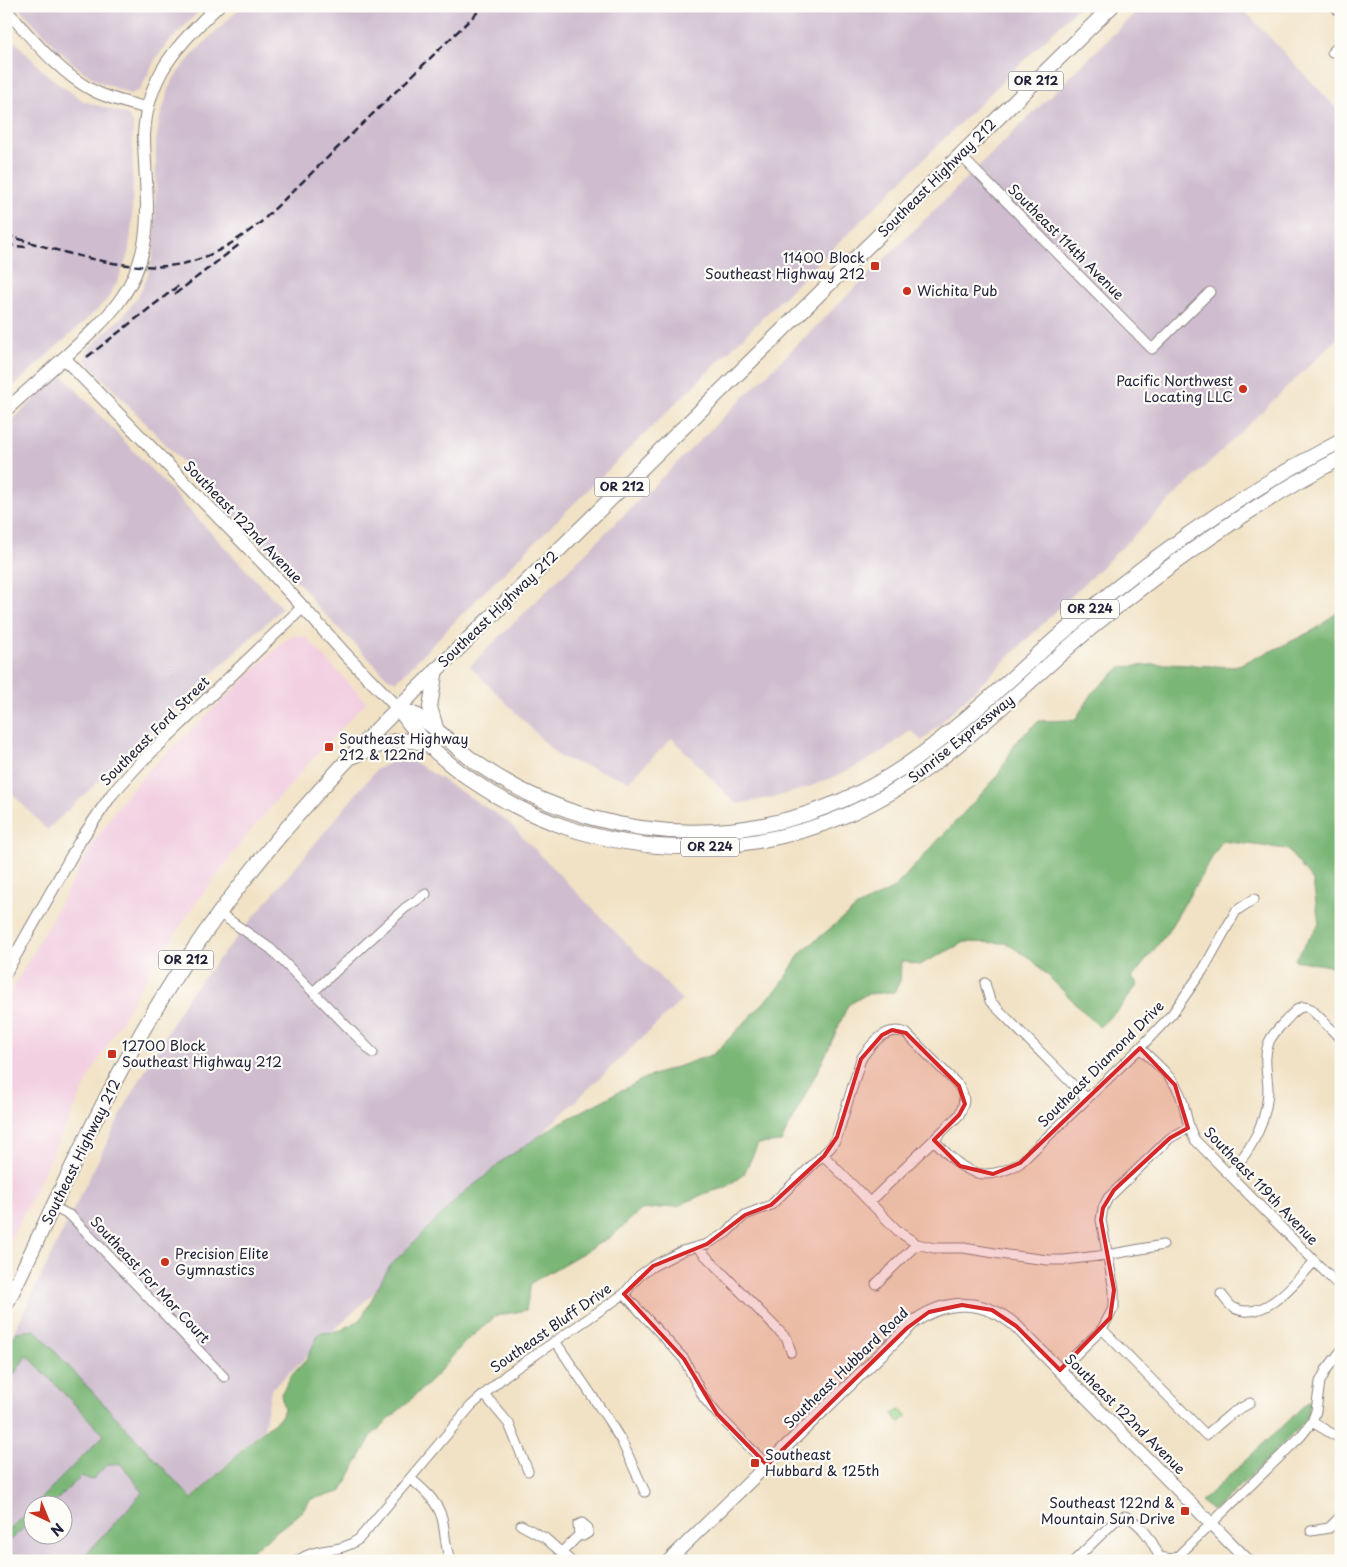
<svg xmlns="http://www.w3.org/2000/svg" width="1347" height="1567" viewBox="0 0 1347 1567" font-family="'Playpen Sans',sans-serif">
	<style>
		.built { fill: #f2cfe1 }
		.industrial { fill: #cfbdcf; fill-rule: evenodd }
		.green { fill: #98d58a; stroke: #5d7c62 }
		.forest { fill: #7ab676; stroke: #4e6c58 }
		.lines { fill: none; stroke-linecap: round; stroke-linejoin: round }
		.minor-casing { stroke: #8a8280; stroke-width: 11 }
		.tertiary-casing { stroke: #8a8280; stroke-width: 13 }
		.secondary-casing { stroke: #8a8280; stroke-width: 14 }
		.primary-casing { stroke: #8a8280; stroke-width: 16 }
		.trunk-casing { stroke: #8a8280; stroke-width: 16 }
		.minor { stroke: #fff; stroke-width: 9 }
		.tertiary { stroke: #fff; stroke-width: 11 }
		.secondary { stroke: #fff; stroke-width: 12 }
		.primary { stroke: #fff; stroke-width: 14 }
		.trunk { stroke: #fff; stroke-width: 14 }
		.rail { stroke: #22223b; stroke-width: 2.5; stroke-dasharray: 8 4; stroke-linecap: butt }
		.marked { fill: #d62828; fill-opacity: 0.2; stroke: #d62828; stroke-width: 4; stroke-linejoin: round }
		.poi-dot { fill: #c8321e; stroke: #fdfcf7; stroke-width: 2 }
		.labels { text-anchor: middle; stroke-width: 4.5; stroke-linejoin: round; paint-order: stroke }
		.shield { fill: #fdfcf7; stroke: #646373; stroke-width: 1 }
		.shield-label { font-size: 12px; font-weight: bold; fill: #22223b }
		.street-label { font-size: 14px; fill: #22223b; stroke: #fdfcf7 }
		.poi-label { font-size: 14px; fill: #22223b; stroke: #fdfcf7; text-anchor: start }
	</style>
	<rect width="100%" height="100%" fill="#fdfcf7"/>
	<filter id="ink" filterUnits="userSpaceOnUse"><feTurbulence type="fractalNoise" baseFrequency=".02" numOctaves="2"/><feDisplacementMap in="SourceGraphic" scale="10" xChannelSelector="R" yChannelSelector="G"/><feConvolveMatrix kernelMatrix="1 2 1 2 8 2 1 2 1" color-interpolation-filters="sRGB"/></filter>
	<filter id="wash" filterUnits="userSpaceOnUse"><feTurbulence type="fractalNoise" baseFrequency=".0096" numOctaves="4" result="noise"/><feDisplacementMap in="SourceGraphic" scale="20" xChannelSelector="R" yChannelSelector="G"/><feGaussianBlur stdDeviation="1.12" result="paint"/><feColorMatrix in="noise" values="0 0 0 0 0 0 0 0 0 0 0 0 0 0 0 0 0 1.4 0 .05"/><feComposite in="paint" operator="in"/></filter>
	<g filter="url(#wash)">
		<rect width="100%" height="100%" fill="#f1e2c5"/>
		<path class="built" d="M295 635 306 637 366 702 310 762 252 829 198 900 147 976 93 1070 6 1250V1001L95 840 122 800 150 769 288 638Z"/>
		<path class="industrial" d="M17 6H204L167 44 155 60 140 90 130 94 98 81 81 70 62 53Z
			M242 6H1079L458 618 397 681 388 678 312 601 310 595 86 361 85 357 88 349 123 316 138 297 147 277 153 257 155 241 156 143 159 121 171 82 183 66 197 50Z
			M1142 6H1240L1341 113V335L922 741 911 730 889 747 863 763 834 777 806 788 775 797 736 804 672 738 629 781 559 757 470 666Z
			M6 32 44 72 60 85 84 101 128 115 133 123 132 226 128 255 119 278 108 298 97 310 6 393Z
			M61 374 282 608 47 830 6 787V426Z
			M405 756 507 821 682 1000 271 1390 264 1428 192 1498 173 1479 88 1561H6V1348L76 1204 129 1099 188 996 377 769ZM32 1504H62V1534H32Z"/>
		<path class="green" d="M901 1409 906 1417 900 1422H898L893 1414Z"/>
		<path class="forest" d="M1341 609V968L1294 960 1319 924 1313 881 1287 849 1222 841 1167 933 1132 978 1138 984 1121 1007 1099 1027 1031 959 1006 943 965 942 919 965 901 961 900 981 894 992 867 994 848 1005 827 1052 781 1142 758 1144 744 1174 725 1188 706 1193 678 1206 641 1210 612 1236 531 1283 526 1310 496 1316 464 1343 433 1379 372 1435 341 1492 311 1499 301 1512 239 1561H80L143 1492 121 1464H108L92 1480 81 1476 53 1504H35L104 1435 27 1355 6 1386V1353L16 1332 35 1330 192 1499 260 1433 281 1417 284 1409 281 1394 291 1376 307 1359 319 1333 338 1332 361 1319 389 1267 462 1194 487 1175 499 1163 556 1125 645 1078 714 1054 780 986 801 952 857 907 894 888 997 777 1016 742 1039 721 1075 720 1094 691 1121 667 1166 664 1234 667 1280 647 1316 629Z
			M1310 1400 1311 1401 1307 1416 1298 1429 1219 1507 1212 1510 1201 1502Z
			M32 1507V1521L10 1540H6V1533Z"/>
	</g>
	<g filter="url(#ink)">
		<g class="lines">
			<defs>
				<path id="minor" d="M1334 6 1341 13
					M1332 52 1341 44
					M960 155 1152 349 1210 292
					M219 913 271 949 373 1053
					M985 983 990 1001 1087 1099
					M313 992 405 908 426 894
					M1140 1048C1153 1061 1171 1075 1179 1092 1187 1109 1185 1123 1195 1140L1341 1288
					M934 1140C961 1169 979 1187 1020 1163L1140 1048 1172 1014 1203 970 1236 911 1254 899
					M824 1156 899 1232 917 1244 934 1248H964L1007 1255 1048 1260H1064L1107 1255 1163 1245
					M1229 1174C1244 1158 1256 1140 1263 1119 1266 1109 1268 1098 1268 1088 1267 1072 1263 1057 1269 1042 1273 1032 1284 1023 1291 1015 1297 1009 1302 1004 1311 1009L1341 1039
					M53 1207 71 1216 224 1377
					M697 1247 787 1339 791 1352
					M876 1284 917 1244
					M624 1294 684 1359 704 1398 717 1414 767 1465
					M1221 1294C1225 1298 1229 1306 1234 1308 1265 1323 1296 1281 1314 1262
					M1102 1329 1206 1435 1232 1413 1250 1403
					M555 1341 609 1421 622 1442 645 1492
					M1060 1370 1102 1329 1114 1307V1290L1101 1220 1103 1208 1108 1198 1170 1138 1188 1128
					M484 1394 509 1424 528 1471
					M1312 1422 1341 1439
					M411 1479C424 1490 437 1501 442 1518 446 1533 444 1547 451 1561
					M521 1525 545 1538 571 1561
					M1311 1531 1329 1528 1341 1516
					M562 1552 579 1535 583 1536 588 1533V1528L582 1523 578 1525 579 1535
					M297 1561C319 1545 337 1555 359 1539L459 1420 471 1406 506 1375 624 1294 639 1276 653 1266 682 1251 707 1244 726 1233 745 1215 771 1205 831 1147 837 1137 861 1059C871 1044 886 1025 906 1033L959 1086C966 1098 965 1103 959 1115L870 1202
					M1074 1561 1117 1519 1125 1516C1141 1523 1153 1541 1159 1557L1171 1559 1177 1557 1301 1436 1312 1422 1316 1411 1320 1382 1326 1370 1341 1351"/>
				<path id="tertiary" d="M6 10C32 38 58 72 92 90 109 99 128 103 147 108
					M6 972 80 841 112 794 140 763 303 607"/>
				<path id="secondary" d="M64 358 264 564 346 655 398 708
					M6 410C26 392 46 374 66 356 104 321 137 293 145 239 150 205 144 169 144 135 147 75 177 46 218 6
					M668 1561 914 1322C947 1298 985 1299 1016 1326L1248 1561"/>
				<path id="primary" d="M398 708 1112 6"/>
				<path id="trunk" d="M436 669 430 707 437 731
					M398 708C436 765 503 806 568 828 691 868 829 844 932 765 990 722 1041 669 1097 623 1173 561 1253 504 1341 458
					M398 708C404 711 412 713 418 716 438 729 455 747 474 761 510 787 551 806 593 818 709 850 826 825 922 754 978 712 1027 662 1081 617 1161 550 1248 489 1341 441
					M354 756C383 744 395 735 427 744
					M6 1305C63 1188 114 1068 187 959 248 867 320 786 398 708"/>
			</defs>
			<use href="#minor" class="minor-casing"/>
			<use href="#tertiary" class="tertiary-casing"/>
			<use href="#secondary" class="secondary-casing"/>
			<use href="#primary" class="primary-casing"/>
			<use href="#trunk" class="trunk-casing"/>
			<use href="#minor" class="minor"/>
			<use href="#tertiary" class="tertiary"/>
			<use href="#secondary" class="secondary"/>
			<use href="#primary" class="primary"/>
			<use href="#trunk" class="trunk"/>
			<path class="rail" d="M6 235C59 251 136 277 190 262 216 255 239 239 260 223L484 6
				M6 245 27 247
				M175 294 240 244
				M87 357 178 286"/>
		</g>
	</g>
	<path class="marked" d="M892 1030 906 1033 959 1086 965 1104 959 1115 934 1140 960 1166 993 1174 1020 1163 1140 1048 1175 1085 1188 1128 1170 1138 1114 1190 1103 1208 1101 1220 1114 1290 1110 1318 1060 1370 1016 1326 992 1310 962 1305 929 1312 907 1328 767 1465 717 1414 684 1359 624 1294 653 1266 707 1244 745 1215 771 1205 824 1156 837 1137 861 1059 882 1035Z"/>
	<g class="poi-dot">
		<rect x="870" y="261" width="10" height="10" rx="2.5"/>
		<circle cx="907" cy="291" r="5"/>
		<circle cx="1243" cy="389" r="5"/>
		<rect x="324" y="742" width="10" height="10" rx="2.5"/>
		<rect x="107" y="1049" width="10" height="10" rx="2.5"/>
		<circle cx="165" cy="1262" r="5"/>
		<rect x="750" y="1458" width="10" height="10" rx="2.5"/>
		<rect x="1180" y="1506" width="10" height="10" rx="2.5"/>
	</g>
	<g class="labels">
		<g class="shield">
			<rect x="1008.5" y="71.5" width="55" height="19" rx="4"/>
			<rect x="594.5" y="477.5" width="55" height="19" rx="4"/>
			<rect x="1061" y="599.5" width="58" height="19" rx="4"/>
			<rect x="681" y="837.5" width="58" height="19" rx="4"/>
			<rect x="158.5" y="950.5" width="55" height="19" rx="4"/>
		</g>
		<g class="shield-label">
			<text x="1036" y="85">OR 212</text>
			<text x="622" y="491">OR 212</text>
			<text x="1090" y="613">OR 224</text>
			<text x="710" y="851">OR 224</text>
			<text x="186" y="964">OR 212</text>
		</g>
		<g class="street-label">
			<text transform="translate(937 178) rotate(-45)" y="5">Southeast Highway 212</text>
			<text transform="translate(1066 242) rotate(45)" y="5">Southeast 114th Avenue</text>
			<text transform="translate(243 522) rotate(46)" y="5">Southeast 122nd Avenue</text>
			<text transform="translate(498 609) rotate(-44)" y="5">Southeast Highway 212</text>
			<text transform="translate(155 731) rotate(-45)" y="5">Southeast Ford Street</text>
			<text transform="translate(961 739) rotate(-39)" y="5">Sunrise Expressway</text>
			<text transform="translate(1101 1064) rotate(-45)" y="5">Southeast Diamond Drive</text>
			<text transform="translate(81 1152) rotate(-64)" y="5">Southeast Highway 212</text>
			<text transform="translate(1261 1186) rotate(46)" y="5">Southeast 119th Avenue</text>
			<text transform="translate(150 1280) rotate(47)" y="5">Southeast For Mor Court</text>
			<text transform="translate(551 1328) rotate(-35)" y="5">Southeast Bluff Drive</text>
			<text transform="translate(846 1368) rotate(-44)" y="5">Southeast Hubbard Road</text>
			<text transform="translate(1125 1414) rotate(45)" y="5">Southeast 122nd Avenue</text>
		</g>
		<g class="poi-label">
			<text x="865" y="263" text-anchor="end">11400 Block<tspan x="865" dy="16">Southeast Highway 212</tspan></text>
			<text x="917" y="296">Wichita Pub</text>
			<text x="1233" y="386" text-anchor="end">Pacific Northwest<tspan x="1233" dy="16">Locating LLC</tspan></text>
			<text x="339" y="744">Southeast Highway<tspan x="339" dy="16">212 &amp; 122nd</tspan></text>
			<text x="122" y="1051">12700 Block<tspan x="122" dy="16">Southeast Highway 212</tspan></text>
			<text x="175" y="1259">Precision Elite<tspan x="175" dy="16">Gymnastics</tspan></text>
			<text x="765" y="1460">Southeast<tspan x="765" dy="16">Hubbard &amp; 125th</tspan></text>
			<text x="1175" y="1508" text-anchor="end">Southeast 122nd &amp;<tspan x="1175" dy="16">Mountain Sun Drive</tspan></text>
		</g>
	</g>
	<rect width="1347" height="1567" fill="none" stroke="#fdfcf7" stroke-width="25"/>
	<g transform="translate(48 1520) rotate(136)"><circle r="24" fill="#fdfcf7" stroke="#a5a5ac"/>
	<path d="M0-4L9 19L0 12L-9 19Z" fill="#c8321e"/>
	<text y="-8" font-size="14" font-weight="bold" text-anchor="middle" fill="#22223b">N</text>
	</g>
</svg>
